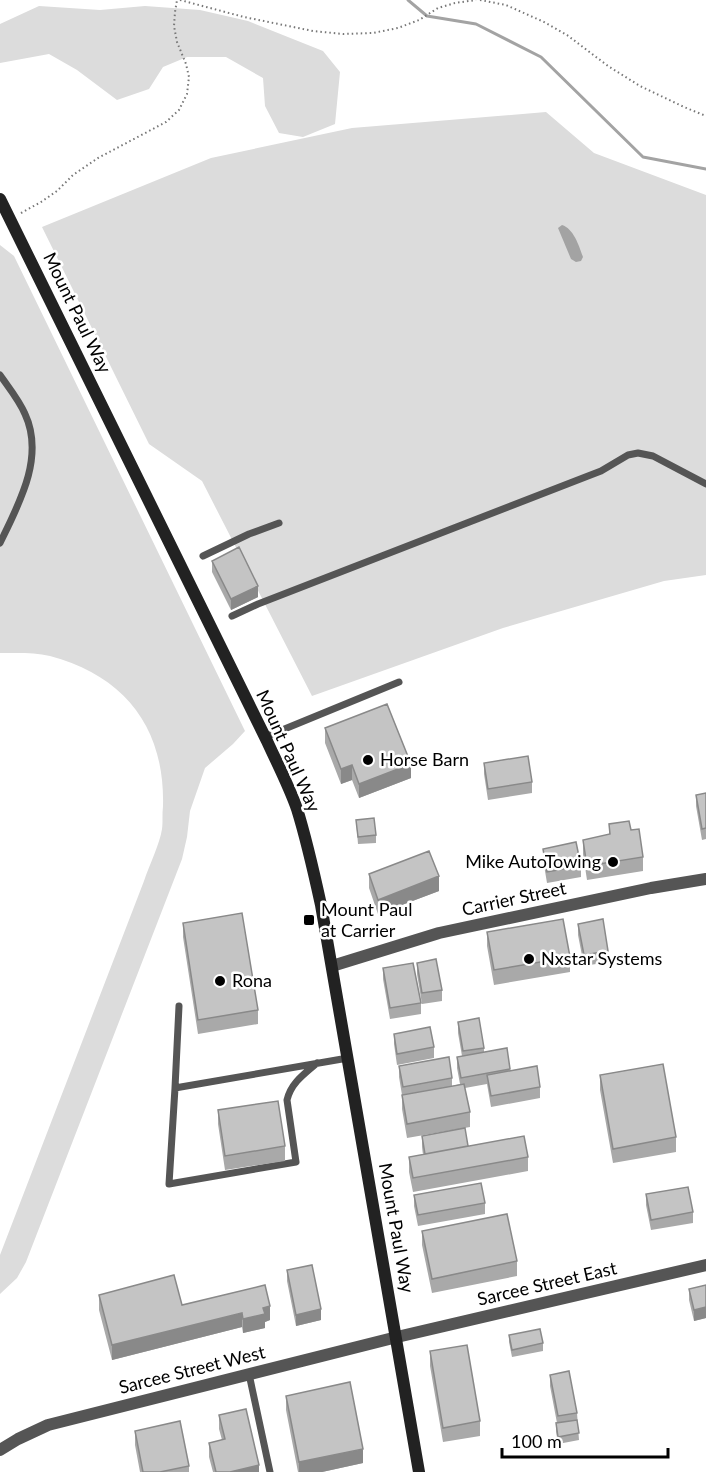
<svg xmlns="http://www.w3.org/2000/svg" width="706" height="1472" viewBox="0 0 706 1472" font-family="Lato,sans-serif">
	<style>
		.green { fill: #dcdcdc }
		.water { fill: #a3a3a3 }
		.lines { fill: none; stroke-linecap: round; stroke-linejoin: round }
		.stream { stroke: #a3a3a3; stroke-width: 3 }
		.path { stroke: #777; stroke-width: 2; stroke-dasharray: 1.5 3; stroke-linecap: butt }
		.lane { stroke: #555; stroke-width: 7 }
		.street { stroke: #555; stroke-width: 12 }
		.secondary { stroke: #222; stroke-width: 12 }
		.wall { fill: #a9a9a9 }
		.shaded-wall { fill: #898989 }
		.building { fill: #c4c4c4; stroke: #898989; stroke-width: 1.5 }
		.poi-dot { fill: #000; stroke: #fff; stroke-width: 2 }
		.labels { text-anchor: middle; stroke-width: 5; stroke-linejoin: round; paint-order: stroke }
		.street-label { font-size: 18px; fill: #000; stroke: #fff }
		.poi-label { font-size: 18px; fill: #000; stroke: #fff; text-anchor: start }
	</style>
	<rect width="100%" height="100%" fill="#fff"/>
	<path class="green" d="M39 6 100 10 145 6 200 10 248 21 323 51 340 72 335 124 303 137 279 133 265 106 263 78 226 57H187L163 67 149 89 117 100 77 70 49 54 0 63V24Z
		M546 112 594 153 706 195V575L664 581 503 628 312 696 202 481 149 444 42 227 211 158 352 128Z
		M0 245 14 256 245 731 233 744 205 768 190 811 187 837 182 859 26 1262 17 1278 0 1294V1255L144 881C149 866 160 843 162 829 163 822 162 814 163 806 165 728 125 676 50 656 34 652 16 653 0 653Z"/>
	<path class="water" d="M562 225C574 229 579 246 583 257L581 261 576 262 571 259 558 228Z"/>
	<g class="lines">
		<path class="stream" d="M408 0 427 16 476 24 541 57 643 157 706 169"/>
		<path class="path" d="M180 0 244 17 313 31 343 34 373 33 398 28 419 20 438 8 455 3 476 0
			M480 0 506 5 544 22 567 35 608 66 640 86 684 107 706 116
			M21 213 41 202 57 191 73 175 98 158 166 122 179 110 187 94 189 77 186 64 177 42 174 26 175 12 177 0"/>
		<path class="lane" d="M0 375C9 388 19 400 25 414 45 457 19 504 0 543
			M203 556 249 534 279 523
			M232 616 258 604 588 476 601 471 628 455 638 453 653 456 706 484
			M265 737 399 682
			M179 1006 175 1088 348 1058
			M175 1088 169 1184 296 1162 287 1100C291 1083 304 1074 317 1063
			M249 1374 270 1472"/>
		<path class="street" d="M332 966 439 933 651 888 706 879
			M0 1450 18 1439 48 1425 397 1337 706 1265"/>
		<path class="secondary" d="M0 199 267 741C277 763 289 786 297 809 307 841 314 873 321 905L419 1472"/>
	</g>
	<path class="wall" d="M212 561 258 597 231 610 212 572Z
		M325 728 411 778 359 798 352 780 341 784 325 743Z
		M484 763 532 782V793L488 800 484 774Z
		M706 793V839L702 840 696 806V795Z
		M356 820 376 835V843L358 844Z
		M609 824 631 830 643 857V871L587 880 583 854V840L609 835Z
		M543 849 581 866V877L547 883 543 859Z
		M369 874 439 891 378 914 369 888Z
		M183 923 258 1010V1024L198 1034 183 937Z
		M578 924 608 951V962L584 966 578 935Z
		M487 932 570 957V972L494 985 487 946Z
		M417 963 442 990V1001L422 1004 417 974Z
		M383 968 421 1003V1014L390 1019 383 979Z
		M458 1022 484 1048V1052L507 1048 510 1071 540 1087V1098L491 1107 487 1084 465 1088 470 1112V1127L407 1138 402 1109V1095L399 1077V1066L452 1078V1086L460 1084 457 1068V1057L462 1056 458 1033Z
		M394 1034 434 1047V1058L397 1065 394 1044Z
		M600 1075 676 1137V1152L613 1163 600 1090Z
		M218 1110 285 1146V1161L225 1170 218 1124Z
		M422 1136 468 1147 528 1157V1171L413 1192 409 1172V1157L423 1155 422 1147Z
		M646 1194 693 1212V1223L651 1230 646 1205Z
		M414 1195 485 1203V1214L418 1226 414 1206Z
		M422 1231 517 1261V1276L432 1293 422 1245Z
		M287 1270 321 1320 296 1326 287 1281Z
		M265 1285 270 1320 265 1322V1328L243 1333 242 1327 112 1360 99 1310V1295L182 1305Z
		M706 1285V1318L694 1321 689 1300V1289Z
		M509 1335 543 1343V1351L512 1357 509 1342Z
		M430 1351 480 1421V1436L443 1442 430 1366Z
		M550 1375 577 1413 579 1440 558 1444 556 1431V1423H557L550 1386Z
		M286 1396 363 1463 322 1472H298L286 1410Z
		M219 1415 259 1472H213L209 1457V1443L222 1440 219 1429Z
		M135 1431 189 1466V1472H140L135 1445Z"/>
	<path class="shaded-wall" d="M258 586V597L231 610V599Z
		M411 764V778L359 798V784Z
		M352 765V780L341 784V769Z
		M439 876V891L378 914V900Z
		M270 1306V1320L265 1322V1328L243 1333V1319L263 1308Z
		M706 1307V1318L694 1321V1310Z
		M321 1309V1320L296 1326V1315Z
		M242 1313V1327L112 1360V1345Z
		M363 1449V1463L322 1472H299V1462Z
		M259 1465V1472H230Z"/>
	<path class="building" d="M239 547 258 586 231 599 212 561Z
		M387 704 411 764 359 784 352 765 341 769 325 728Z
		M528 756 532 782 488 789 484 763Z
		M706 793V828L702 829 696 795Z
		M374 818 376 835 358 837 356 820Z
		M629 821 631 830 639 829 643 857 587 866 583 840 610 834 609 824Z
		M576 842 581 866 547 872 543 849Z
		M429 851 439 876 378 900 369 874Z
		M242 913 258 1010 198 1020 183 923Z
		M563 919 570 957 494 970 487 932Z
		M603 919 608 951 584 955 578 924Z
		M436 959 442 990 422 993 417 963Z
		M413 963 421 1003 390 1008 383 968Z
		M479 1018 484 1048 463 1051 458 1022Z
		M430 1027 434 1047 397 1054 394 1034Z
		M507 1048 510 1069 461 1078 457 1057Z
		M449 1057 452 1078 403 1087 399 1066Z
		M663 1064 676 1137 613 1149 600 1075Z
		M537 1066 540 1087 491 1096 487 1075Z
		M464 1084 470 1112 407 1124 402 1095Z
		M278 1101 285 1146 225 1156 218 1110Z
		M465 1128 468 1146 425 1154 422 1136Z
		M524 1136 528 1157 413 1178 409 1157Z
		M481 1183 485 1203 418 1215 414 1195Z
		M688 1187 693 1212 651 1220 646 1194Z
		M507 1214 517 1261 432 1279 422 1231Z
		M312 1265 321 1309 296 1315 287 1270Z
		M174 1275 182 1305 265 1285 270 1306 263 1308 265 1314 243 1319 242 1313 112 1345 99 1295Z
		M706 1285V1307L694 1310 689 1289Z
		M540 1329 543 1343 512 1350 509 1335Z
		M467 1345 480 1421 443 1428 430 1351Z
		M569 1371 577 1413 558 1416 550 1375Z
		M350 1382 363 1449 299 1462 286 1396Z
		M246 1409 259 1465 230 1472H216L209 1443 225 1439 219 1415Z
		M577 1420 579 1433 558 1437 556 1423Z
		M180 1421 189 1466 160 1472H143L135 1431Z"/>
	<g class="poi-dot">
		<circle cx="368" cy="760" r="6"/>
		<circle cx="613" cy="862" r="6"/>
		<rect x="303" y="914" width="12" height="12" rx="3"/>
		<circle cx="529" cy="959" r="6"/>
		<circle cx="220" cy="981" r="6"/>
	</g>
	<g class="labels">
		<g class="street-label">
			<text transform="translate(77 313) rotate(64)" y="6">Mount Paul Way</text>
			<text transform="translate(288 751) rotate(66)" y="6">Mount Paul Way</text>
			<text transform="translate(514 899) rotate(-12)" y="6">Carrier Street</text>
			<text transform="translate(396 1228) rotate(80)" y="6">Mount Paul Way</text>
			<text transform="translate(547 1284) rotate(-13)" y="6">Sarcee Street East</text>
			<text transform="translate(192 1370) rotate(-14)" y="6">Sarcee Street West</text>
		</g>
		<g class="poi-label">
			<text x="380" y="766">Horse Barn</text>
			<text x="601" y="868" text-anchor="end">Mike AutoTowing</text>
			<text x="321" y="916">Mount Paul<tspan x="321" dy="21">at Carrier</tspan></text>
			<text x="541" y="965">Nxstar Systems</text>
			<text x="232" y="987">Rona</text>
		</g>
	</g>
	<path d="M502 1448v9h166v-9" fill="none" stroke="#000000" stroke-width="3"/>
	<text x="511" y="1448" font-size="18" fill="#000000" stroke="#ffffff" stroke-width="4.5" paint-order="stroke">100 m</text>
</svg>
